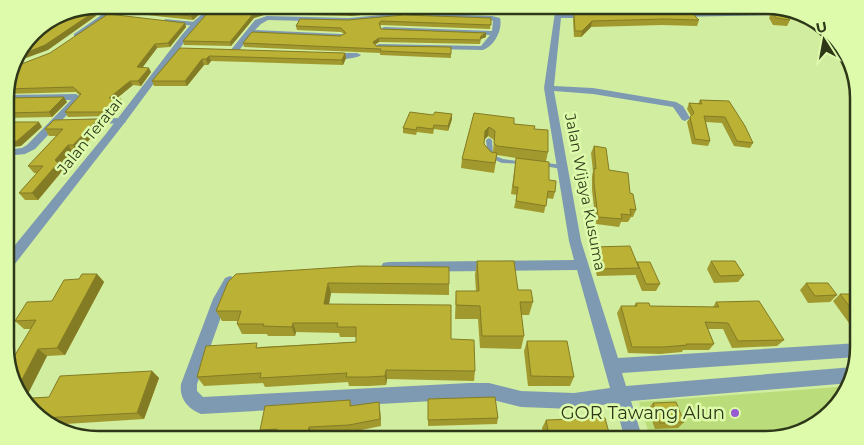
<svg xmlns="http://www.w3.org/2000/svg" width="864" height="445" viewBox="0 0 864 445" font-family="Montserrat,sans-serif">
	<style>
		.green { fill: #bbdc7b }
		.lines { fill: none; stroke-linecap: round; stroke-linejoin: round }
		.service { fill: #7e9ab2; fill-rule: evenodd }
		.minor { fill: #7e9ab2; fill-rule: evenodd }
		.tertiary { fill: #7e9ab2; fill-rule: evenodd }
		.wall { fill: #a1982e; fill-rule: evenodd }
		.shaded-wall { fill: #837c25 }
		.building { fill: #bbb135; stroke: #837c25 }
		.poi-dot { fill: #975cd3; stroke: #defbac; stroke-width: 2 }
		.labels { text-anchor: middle; stroke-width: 5; stroke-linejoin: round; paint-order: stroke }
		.street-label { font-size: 15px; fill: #2e3819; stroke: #defbac }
		.near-poi-label { font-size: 18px; fill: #2e3819; stroke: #defbac; text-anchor: end }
		.rim { fill: none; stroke: #2e3819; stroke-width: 2.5 }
	</style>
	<rect width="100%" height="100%" fill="#d1ed9f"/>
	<path class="green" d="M850 386 818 425 772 440H651L639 402Z"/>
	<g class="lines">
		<path class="service" d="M489 138 492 140 493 155 503 159 525 162 526 163 525 164 502 163 488 157 486 140Z
			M540 162 562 165 565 167 562 169 538 165 537 164Z"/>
		<path class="minor" d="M116 5H124L80 38H74V34Z
			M556 5H562V14H590L594 16 590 18H561L554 86 593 88 676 102 683 106 690 118 685 121 682 120 673 107 593 94 554 91 581 241 618 358 859 343 857 357 622 373 626 386 853 367 851 383 631 401 643 440H625L615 403 574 409 521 407 489 399H469L201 414C188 409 179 399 181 384L213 299 225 278 230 276 235 278 237 282 227 300 197 384V391L203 397 469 383H489L521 391 574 393 610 388 577 270 388 272 383 271 381 267 383 263 388 262 574 260 569 241 544 88Z
			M782 9 790 12 780 15 677 17 673 15 677 13 780 11Z
			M404 13 492 16 500 18C503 30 494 46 483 50L379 48 375 46 379 44 481 46 490 35 384 31 380 29 384 27 492 31 493 21 491 20 404 17 349 22 268 20 261 24 255 30 341 34 345 36 341 38 252 34 237 53 230 51 255 20 267 16 349 18Z
			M165 19 195 22 199 24 195 26 168 23 164 21Z
			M327 53H357L361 55C354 60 333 60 326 55Z
			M76 94 81 97 80 101 35 149 25 154 5 156V150L22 148 27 145 71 100 5 101V95Z
			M121 118 126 121 125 123 83 125 78 122 83 119Z"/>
		<path class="tertiary" d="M213 5H221L211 12 186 40 126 121 11 269 6 270V256L105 135 181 36 194 21Z"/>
	</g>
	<path class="wall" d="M97 5H113L106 10 90 8Z
		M120 5H210L193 20 119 12 117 8Z
		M217 5H299L284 15 267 14 254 18 231 46 184 45 183 41Z
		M386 5V13L349 16 306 15 305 11Z
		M479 5 542 8 541 14 519 15 511 13 507 15 505 12H496L495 15 478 14Z
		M595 5H683L684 6 682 11 592 12 593 7 596 6Z
		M760 5H767L764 10Z
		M772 12 790 20 787 26 773 25 769 18Z
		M574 14 699 20 697 26 662 25 591 27 581 37H574L573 20Z
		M491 18 490 29 381 25 380 26 381 29 486 33V37L481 39 480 44 379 42 375 45 376 46 451 47V58L380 55V53L244 47 243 43 340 36 344 34 341 32 297 30 296 26 348 20Z
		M185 23 186 27 170 47 157 48 142 68 151 72 141 86 133 85 116 99 123 104 110 116 68 117 65 112 80 96 76 92 5 94V91L13 63H24Z
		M180 48 345 53 346 58 343 65 211 61 208 65H204L187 86H154L152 81Z
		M5 98 67 102 52 117 5 118Z
		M700 100 729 101 753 143 750 148 734 146 722 123 706 122 710 141 708 146 692 144 687 122 691 116 687 109 689 103 698 104Z
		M474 113 534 129 548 152 546 161 549 180 555 192 553 199 547 198 544 213 514 208 517 195 511 194 516 158 497 155 494 173 461 168 462 159ZM488 136 494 140 493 152H491L484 144V140Z
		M452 119 448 131 434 129 433 134 417 132 416 135 403 133V128Z
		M102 126 78 152H73L61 166 63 170 38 200H25L19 193 37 173H34L28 166 56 136H49L45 129Z
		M594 146 609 170 630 193 636 210 633 217H631L628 222H621L619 227 596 224 592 190V176L593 171 591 153Z
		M593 247 637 263 660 284 656 291H642L635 274V275L597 276 590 254Z
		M477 261 533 302 529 315H521L524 336 521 349 480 348 478 319H455L456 291H476L475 275Z
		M711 261 744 275 738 282 714 283 707 269Z
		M97 274 104 282 65 355 47 356 25 398 49 397 152 371 159 378 144 419 50 425 21 399 15 355 31 329H24L15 321 52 301 79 279Z
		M228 282 449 284V295L331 293 329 304 451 339 475 371 474 381 387 379 386 385 368 386H349L348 382 265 387 263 383 204 386 197 377 259 347 356 342V337H340L339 333 296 332 295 336H268L267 334H242L237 324 238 321H222L216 311Z
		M806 283 837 295 830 302 808 303 800 290Z
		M840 294H859V337L833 301Z
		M716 302 784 340 777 346 732 348 723 329H708L714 344 709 350H683L682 352 660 354 628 353 617 313 621 306H634L636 303 650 306 713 307Z
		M527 341 574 377 570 386H528L524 351Z
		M428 399 498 418 497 424 428 426Z
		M350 400 352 406 380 409 381 426 351 432 312 434 311 440H274L275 436 265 437 260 430Z
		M653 403 684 422 678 428 655 429 648 409Z
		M546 420 611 440H544L542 428Z"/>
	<path class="shaded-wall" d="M105 5H113L106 10 104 6Z
		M204 5H210L193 20 191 16Z
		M292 5H299L284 15V10Z
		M386 5V13L349 16 348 12Z
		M766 5 781 8 764 10Z
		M512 7 511 13 507 15 508 10Z
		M266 10 267 14 254 18 231 46 230 42 253 14Z
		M94 12 96 16 48 50 26 58 14 60 15 55Z
		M592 21 591 27 581 37 582 31Z
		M185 23 186 27 170 47 168 43Z
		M486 33V37L481 39V36Z
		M379 38V42L373 45V42Z
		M155 44 157 48 139 72 137 67Z
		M345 53 346 58 343 65 342 60Z
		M209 56 211 61 208 65 206 59Z
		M202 59 204 65 187 86 185 81Z
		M149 68 151 72 141 86 138 81Z
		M130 81 133 85 111 103 109 98Z
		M64 97 67 102 52 117 49 112Z
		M121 99 123 104 110 116 108 112Z
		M452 114V119L448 131V126Z
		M98 119 102 126 78 152 73 145Z
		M39 122 42 127 21 146 5 148V143Z
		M489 127 488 136 484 140 485 131Z
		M68 145 73 152 61 166 63 170 38 200 32 193 55 160Z
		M97 274 104 282 65 355 57 348Z
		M328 283 331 293 327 314 324 304Z
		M293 323 296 332 295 336 292 327Z
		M38 349 47 356 24 402 21 399 17 389Z
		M386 370 387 379 386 385 385 376Z
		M152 371 159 378 144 419 137 413Z
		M379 402 380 409 381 426 380 419Z
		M309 427 312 434 311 440H307Z"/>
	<path class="building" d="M120 5H204L191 16 117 8Z
		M217 5H292L284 10H266L253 14 230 42 183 41 211 9Z
		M308 5H385V9L348 12 305 11Z
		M479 5H540L542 8 520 9 512 7 508 10 505 7 496 6V9L479 8Z
		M600 5H683L684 6 593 7Z
		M82 11 94 12 45 45 23 54 15 55 36 28Z
		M784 11 790 20 776 18 772 12Z
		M692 13 699 20 664 19 592 21 582 31H575L574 14Z
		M108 14 185 23 168 43 155 44 137 67 149 68 138 81H130L109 98 121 99 108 112H65L81 94 73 87 6 89 13 63H24L50 53Z
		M404 15 491 18V25L381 21 379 23 381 29 486 33 481 36 480 40 379 38 373 42 376 46 451 47V54L380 51 381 49 243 43 252 32 340 36 346 33 341 28 296 26 300 19 348 20Z
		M180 48 345 53 342 60 209 56 206 59H202L185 81H152Z
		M64 97 49 112 5 113V98Z
		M700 100 729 101 745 126 753 143 737 141 725 117 704 116 710 141 695 139 690 117 694 113 689 103 702 104Z
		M410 112 433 115 435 112 452 114 448 126 434 125 433 129 417 127 416 130 403 128Z
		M474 113 514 118V124L535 126 534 129 548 130V152L497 146 494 143 495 131 489 127 485 131 484 144 491 152 497 153 495 163 462 159Z
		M98 119 73 145H68L55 160 58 163 32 193H19L43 166H28L63 129H45L54 120Z
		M5 122H39L17 141 5 143Z
		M594 146 606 148 609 170 628 173 630 193 633 194 636 210 630 209 631 215 621 214 622 219 598 217 594 183V168L596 169Z
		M516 158 549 162V180L556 181 555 192 548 191 546 206 516 201 518 187H513Z
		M630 246 639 268 600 269 593 247Z
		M477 261H514L518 290H531L533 302H520L524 336H482L480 306 456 305V291H479Z
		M711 261H735L744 275 720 276Z
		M637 262H650L660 284H646Z
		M359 266 449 267V284L328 283 324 304 451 305V339L474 340 475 371 386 370 385 376 367 377H346L347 373 260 378 261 373 197 377 206 346 257 343 256 348 356 342V327H337L338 323H293L292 327 263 326 264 324H237L241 311H216L228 282 236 274Z
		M82 274H97L57 348 38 349 17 389 6 360V356L15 355 36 320 15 321 27 302 52 301 64 280 79 279Z
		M806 283H828L837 295 815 296Z
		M840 294H859V319Z
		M759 301 784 340 738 341 728 323 705 322 714 344H686L687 345 664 347H632L621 306H637L636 303H649L650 306 719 307 716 302Z
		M527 341H567L574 377 531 376Z
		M152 371 137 413 42 418 21 399 49 397 60 376Z
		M495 397 498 418 428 420V399Z
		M350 400V406L379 402 380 419 349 425 309 427 307 440H274L277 429 260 430 265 406Z
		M676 402 684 422 660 423 653 403Z
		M605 418 611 440H550L546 420Z"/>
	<circle class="poi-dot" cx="735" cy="413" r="5"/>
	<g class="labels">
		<g class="street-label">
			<text transform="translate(90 136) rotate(-51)" y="5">Jalan Teratai</text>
			<text transform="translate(585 192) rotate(79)" y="5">Jalan Wijaya Kusuma</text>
		</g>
		<g class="near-poi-label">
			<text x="725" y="419">GOR Tawang Alun</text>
		</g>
	</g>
	<path d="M0 0H864V445H0ZM98 14H766A84 84 0 0 1 850 98V347A84 84 0 0 1 766 431H98A84 84 0 0 1 14 347V98A84 84 0 0 1 98 14Z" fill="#defbac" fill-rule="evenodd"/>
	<path class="rim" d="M98 14H766A84 84 0 0 1 850 98V347A84 84 0 0 1 766 431H98A84 84 0 0 1 14 347V98A84 84 0 0 1 98 14Z"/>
	<g transform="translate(824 40) rotate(349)" stroke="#defbac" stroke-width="4" paint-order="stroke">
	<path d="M0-4L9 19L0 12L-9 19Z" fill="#2e3819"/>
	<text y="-8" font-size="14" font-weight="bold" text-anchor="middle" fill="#2e3819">U</text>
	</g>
</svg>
